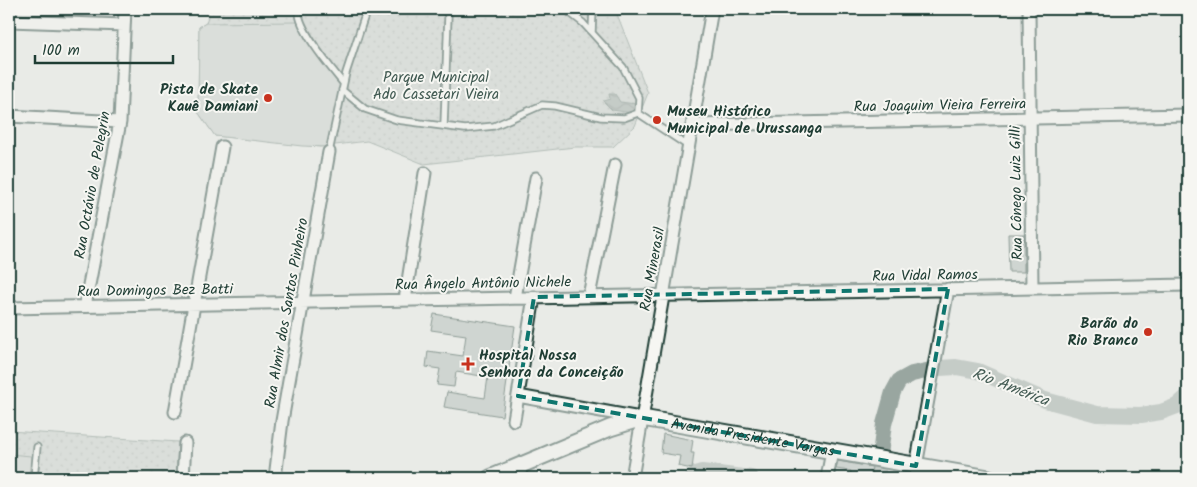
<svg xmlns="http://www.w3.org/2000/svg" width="1197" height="487" viewBox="0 0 1197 487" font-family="Kalam,sans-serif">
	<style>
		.park { fill: url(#park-dots); stroke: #73867e }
		.pitch { fill: #c7cec9; stroke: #73867e }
		.water { fill: url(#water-waves); stroke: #687c75 }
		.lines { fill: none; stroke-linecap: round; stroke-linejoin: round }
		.river { stroke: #99a6a0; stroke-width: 16 }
		.building { fill: #b0bab5; stroke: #1f3d34 }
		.lane-casing { stroke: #1f3d34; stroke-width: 9 }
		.street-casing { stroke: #1f3d34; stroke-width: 15 }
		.secondary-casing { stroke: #1f3d34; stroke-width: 19 }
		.lane { stroke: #f6f6f2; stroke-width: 5.5 }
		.street { stroke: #f6f6f2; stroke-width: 11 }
		.secondary { stroke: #f6f6f2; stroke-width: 15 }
		.marked { fill: none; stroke: #0f766e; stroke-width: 4; stroke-dasharray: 10 6; stroke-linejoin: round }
		.poi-dot { fill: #c8321e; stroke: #f6f6f2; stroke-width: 2 }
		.labels { text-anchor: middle; stroke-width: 4; stroke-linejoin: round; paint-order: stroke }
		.park-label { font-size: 15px; fill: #415a52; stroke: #f6f6f2 }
		.poi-label { font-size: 15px; font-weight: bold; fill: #1f3d34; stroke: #f6f6f2; text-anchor: end }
		.street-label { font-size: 15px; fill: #1f3d34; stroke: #f6f6f2 }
		.water-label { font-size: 16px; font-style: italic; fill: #445c54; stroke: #f6f6f2 }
	</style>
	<defs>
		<pattern id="park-dots" width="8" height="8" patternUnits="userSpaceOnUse" patternTransform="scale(1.25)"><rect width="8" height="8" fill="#c7cec9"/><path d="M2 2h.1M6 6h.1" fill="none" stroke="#aab2ad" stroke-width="1.8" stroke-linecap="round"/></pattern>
		<pattern id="water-waves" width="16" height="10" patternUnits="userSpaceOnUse" patternTransform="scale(1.25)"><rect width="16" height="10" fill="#99a6a0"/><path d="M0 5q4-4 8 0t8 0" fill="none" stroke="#7c8883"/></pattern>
	</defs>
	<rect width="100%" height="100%" fill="#e9ebe7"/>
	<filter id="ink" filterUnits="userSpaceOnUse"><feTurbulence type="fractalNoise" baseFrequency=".02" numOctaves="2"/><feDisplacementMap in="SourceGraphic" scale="10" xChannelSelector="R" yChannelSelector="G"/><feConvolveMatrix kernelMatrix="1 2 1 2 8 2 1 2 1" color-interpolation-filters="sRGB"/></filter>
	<g filter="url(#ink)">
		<path class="park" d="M210 9H615L648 93 635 126 613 147H575L424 164 367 141 320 147 215 136 198 112 199 27 206 23Z
			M9 431 178 442 176 478H9Z"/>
		<path class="pitch" d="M297 22 340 84 328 147 302 146 215 136 198 112 199 27 206 23Z
			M9 454 31 456 29 478H9Z"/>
		<path class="water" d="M609 94H615L620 102 636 104 632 113 612 110 603 101 610 99Z"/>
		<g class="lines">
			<path class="river" d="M693 478 695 474 702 472 751 478
				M877 478 884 424 893 392 899 381 912 374 940 368 956 367 978 371 1045 400 1097 414 1141 415 1161 412 1177 406 1188 396"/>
		</g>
		<path class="building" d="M1008 234H1024V272H1009Z
			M434 314 515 326 502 416 444 407 447 392 485 398 488 377 456 372 454 387 437 385 440 369 426 367 428 351 463 356 466 335 431 330Z
			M663 434 693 440 691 453H694L692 469 678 466 680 456 661 453Z
			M838 461 872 467 870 478H850L851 471 836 469Z"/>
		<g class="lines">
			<defs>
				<path id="lane" d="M299 9C296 27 331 68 343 83
					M565 9 583 23 623 67 639 98 638 113 688 146
					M592 32 593 9
					M342 90 365 109 397 120 465 129 494 126 542 105 555 106 601 117 624 118 638 113
					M444 125 448 16 445 9
					M329 152 346 73 367 9
					M34 478 37 447"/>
				<path id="street" d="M1029 9 1032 288
					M9 21 124 25
					M9 116 120 122
					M692 125 1188 115
					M589 296 615 165
					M515 298 536 178
					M405 300 425 173
					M85 306 120 122 125 9
					M9 308 1188 285
					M518 396 640 418
					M175 412 222 147
					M514 420 534 297
					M183 478 185 443
					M275 478 282 421 329 152
					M520 478 521 465
					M632 478 712 9
					M827 478 832 451
					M917 478 916 466 948 289"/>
				<g id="secondary">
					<path id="s1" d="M490 478 610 428 642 418 989 478"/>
				</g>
			</defs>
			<use href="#lane" class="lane-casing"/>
			<use href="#street" class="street-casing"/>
			<use href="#secondary" class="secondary-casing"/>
			<use href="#lane" class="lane"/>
			<use href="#street" class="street"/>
			<use href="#secondary" class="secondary"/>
		</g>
	</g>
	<path d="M0 0H1197V487H0ZM948 289 916 466 518 396 534 297Z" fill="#e9ebe7" fill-opacity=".55" fill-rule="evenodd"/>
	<path class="marked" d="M948 289 916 466 518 396 534 297Z"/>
	<g class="poi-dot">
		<circle cx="268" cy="98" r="5"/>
		<circle cx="657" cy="120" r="5"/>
		<circle cx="1148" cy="332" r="5"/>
		<path d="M465.5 356.5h5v5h5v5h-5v5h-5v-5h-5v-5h5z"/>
	</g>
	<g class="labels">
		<g class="park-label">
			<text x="436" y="82">Parque Municipal<tspan x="436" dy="17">Ado Cassetari Vieira</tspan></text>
		</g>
		<g class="poi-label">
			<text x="258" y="94">Pista de Skate<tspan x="258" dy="17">Kauê Damiani</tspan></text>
			<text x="667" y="116" text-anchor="start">Museu Histórico<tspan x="667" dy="17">Municipal de Urussanga</tspan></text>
			<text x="1138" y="328">Barão do<tspan x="1138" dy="17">Rio Branco</tspan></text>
			<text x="479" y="360" text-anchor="start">Hospital Nossa<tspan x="479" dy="17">Senhora da Conceição</tspan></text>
		</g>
		<g class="street-label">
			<text transform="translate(940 105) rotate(-1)" y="5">Rua Joaquim Vieira Ferreira</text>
			<text transform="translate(92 185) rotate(-80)" y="5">Rua Octávio de Pelegrin</text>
			<text transform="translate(1016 193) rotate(-91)" y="5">Rua Cônego Luiz Gilli</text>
			<text transform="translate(652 269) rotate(-80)" y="5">Rua Minerasil</text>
			<text transform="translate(925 275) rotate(-1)" y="5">Rua Vidal Ramos</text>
			<text transform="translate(483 283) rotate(-1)" y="5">Rua Ângelo Antônio Nichele</text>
			<text transform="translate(155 290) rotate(-1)" y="5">Rua Domingos Bez Batti</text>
			<text transform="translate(286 313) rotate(-80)" y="5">Rua Almir dos Santos Pinheiro</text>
			<text dy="5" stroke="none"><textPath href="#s1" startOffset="276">Avenida Presidente Vargas</textPath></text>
		</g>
		<g class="water-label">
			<text transform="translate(1011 386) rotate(21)" y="6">Rio América</text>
		</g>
	</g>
	<rect width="1197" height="487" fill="none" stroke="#f6f6f2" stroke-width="30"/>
	<rect x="15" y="15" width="1167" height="457" fill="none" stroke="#1f3d34" stroke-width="2" filter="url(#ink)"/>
	<path d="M35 55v8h138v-8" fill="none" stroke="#1f3d34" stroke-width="2.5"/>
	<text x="42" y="55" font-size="15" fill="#1f3d34" stroke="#f6f6f2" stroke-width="4" paint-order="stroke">100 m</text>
</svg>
